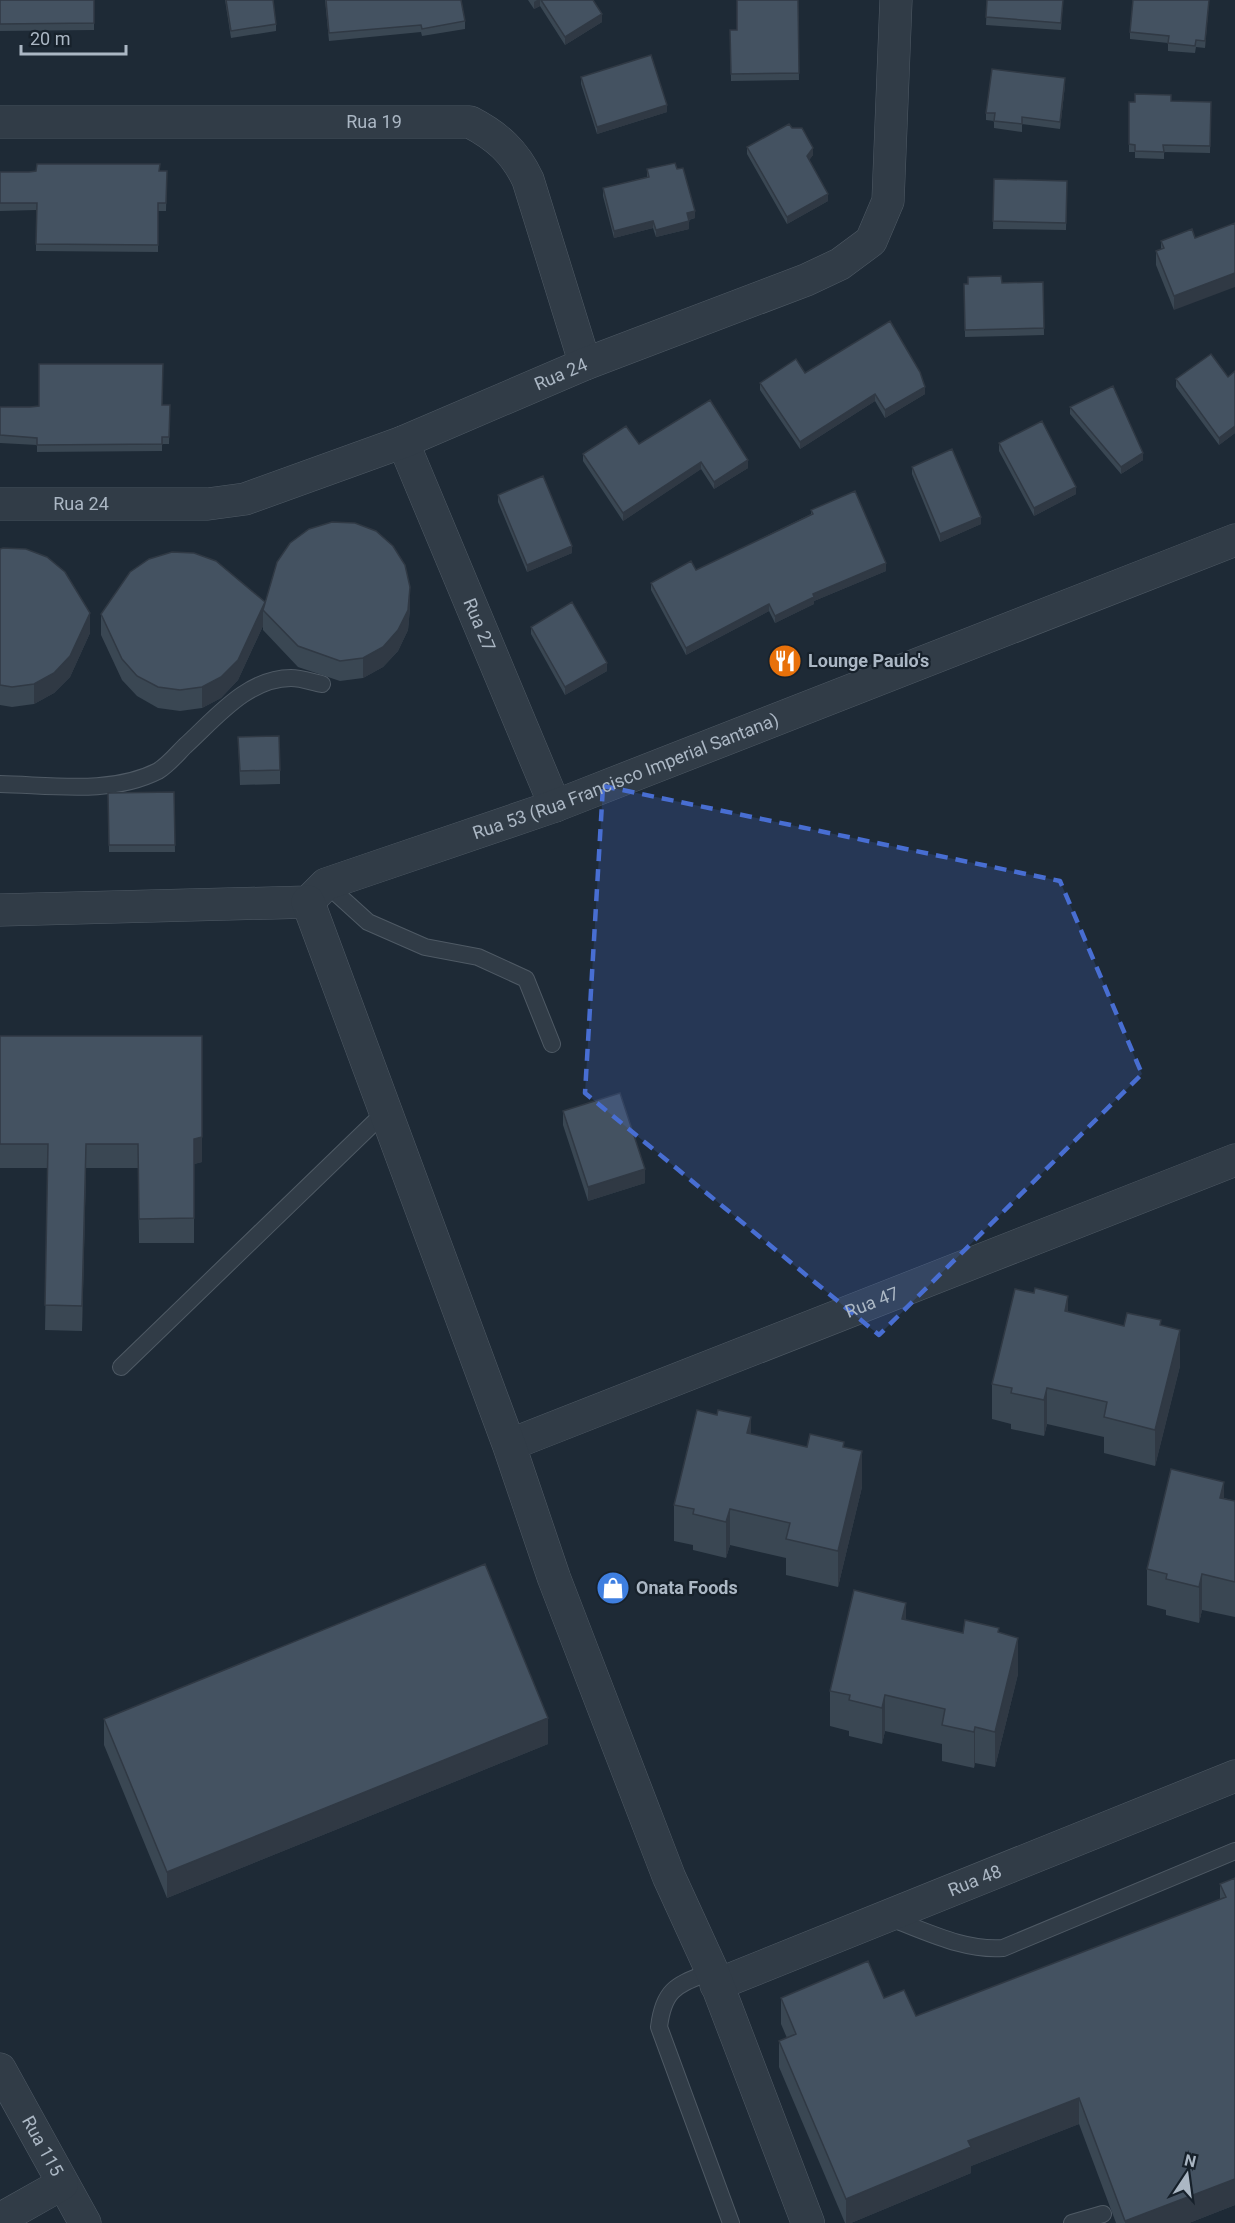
<svg xmlns="http://www.w3.org/2000/svg" width="1235" height="2223" viewBox="0 0 1235 2223" font-family="Roboto,sans-serif">
	<style>
		.lines { fill: none; stroke-linecap: round; stroke-linejoin: round }
		.service-casing { stroke: #4f5a65; stroke-width: 18 }
		.minor-casing { stroke: #4f5a65; stroke-width: 33 }
		.tertiary-casing { stroke: #4f5a65; stroke-width: 34 }
		.service { stroke: #313c47; stroke-width: 16 }
		.minor { stroke: #313c47; stroke-width: 32 }
		.tertiary { stroke: #313c47; stroke-width: 33 }
		.wall { fill: #3a4753 }
		.shaded-wall { fill: #303944 }
		.building { fill: #445261; stroke: #303944; stroke-width: 1.5 }
		.marked { fill: #486ed2; fill-opacity: 0.2; stroke: #486ed2; stroke-width: 4.5; stroke-dasharray: 12 8; stroke-linejoin: round }
		.labels { text-anchor: middle; stroke-width: 4.5; stroke-linejoin: round; paint-order: stroke }
		.street-label { font-size: 18px; fill: #abb7c4; stroke: #17212b }
		.poi-label { font-size: 18px; font-weight: bold; fill: #abb7c4; stroke: #17212b; text-anchor: start }
	</style>
	<rect width="100%" height="100%" fill="#1e2a36"/>
	<g class="lines">
		<defs>
			<path id="service" d="M0 784C51 785 111 795 158 771 168 765 177 754 185 746 215 719 247 678 291 678 301 678 312 682 322 684
				M326 884 368 922 425 947 478 957 526 979 552 1044
				M121 1367 385 1112
				M887 1917C924 1930 963 1951 1003 1948L1235 1851
				M712 1971C678 1985 664 1987 659 2027L731 2223
				M1072 2223 1103 2214"/>
			<g id="minor">
				<path id="s1" d="M0 122H470C497 136 515 152 528 180L585 364"/>
				<path id="s2" d="M403 442 555 806"/>
				<path id="s3" d="M0 504H208L245 499 403 442 585 364 806 280 840 264 871 241 888 201 896 0"/>
				<path id="s4" d="M0 910 308 902 326 884 555 806 1235 540"/>
				<path id="s5" d="M509 1445 1235 1160"/>
				<path id="s6" d="M716 1985 1235 1776"/>
				<path id="s7" d="M0 2069 85 2223"/>
				<path d="M0 2219 62 2184"/>
			</g>
			<path id="tertiary" d="M308 902 509 1445 554 1578 669 1877 712 1971 808 2223"/>
		</defs>
		<use href="#service" class="service-casing"/>
		<use href="#minor" class="minor-casing"/>
		<use href="#tertiary" class="tertiary-casing"/>
		<use href="#service" class="service"/>
		<use href="#minor" class="minor"/>
		<use href="#tertiary" class="tertiary"/>
	</g>
	<path class="wall" d="M0 0H94V30L0 31Z
		M225 0H273L276 24V31L231 38Z
		M325 0H461L465 21V29L422 36 421 32 329 41Z
		M528 0H593L602 22 565 45 540 6 534 9Z
		M798 0 799 80 731 81 730 30H737Z
		M987 0H1063L1061 30 986 25Z
		M1209 0 1205 48 1196 47 1195 53 1168 51V43L1130 39V32Z
		M581 77 667 112 597 134 581 84Z
		M1065 85 1060 129 1022 124V132L994 128V121L986 120V113Z
		M1171 101 1211 102 1210 153 1164 152V159L1135 158V152H1129V102Z
		M792 128 813 155 809 160 828 201 787 224 747 154V147Z
		M647 169 695 218 689 220V229L656 237 653 228 614 238 603 196V188L647 177Z
		M167 171 166 211H158V252L36 251V210L0 211V172Z
		M994 179 1067 181 1066 230 993 229Z
		M1192 229 1174 310 1156 265V251L1161 249V241Z
		M1043 282 1044 335 965 337 964 284Z
		M1235 371V433L1219 445 1176 387V379L1228 377Z
		M805 373 925 394 885 418 875 401 800 449 760 390V383Z
		M170 405 169 444H162V451L37 452V445L0 443V407Z
		M1070 407 1143 460 1121 474 1070 414Z
		M999 443 1076 494 1034 516 999 451Z
		M639 444 748 468 714 489 701 469 623 521 583 461V454Z
		M912 467 981 524 940 542 912 474Z
		M498 495 572 553 527 572 498 502Z
		M811 510 886 571 814 601V604L775 623 769 611 686 655 651 590V583L696 570 811 514Z
		M0 549 90 633 70 677 54 693 34 704 12 707 0 705Z
		M265 602 410 608 408 630 398 651 383 667 363 678 340 681 298 667 263 630V626L238 680 221 698 202 708 180 711 158 708 137 696 122 680 101 635V614Z
		M531 627 607 671 565 695 531 634Z
		M238 737 280 770V784L240 785Z
		M174 792 175 852H109L108 793Z
		M0 1036 202 1162 194 1164V1243H139L138 1168H86L82 1331 45 1330 48 1168H0Z
		M563 1111 645 1183 588 1201 563 1125Z
		M1068 1312 1124 1326H1161L1180 1366 1155 1466 1104 1453V1437L1047 1424 1044 1436 1011 1429V1424L992 1419V1384Z
		M751 1434 807 1447H844L862 1487 838 1587 786 1575V1558L730 1545 726 1558 693 1550V1545L674 1541V1505Z
		M1224 1498 1235 1501V1617L1202 1610 1199 1623 1166 1615V1610L1147 1605V1569Z
		M906 1620 963 1633H999L1018 1674 995 1767 975 1763 974 1768 942 1761V1744L885 1731 882 1744 849 1736V1731L830 1726V1691Z
		M104 1719 548 1744 167 1898 104 1745Z
		M1235 1878V2205L1189 2223H1116L1079 2124 971 2166V2173L851 2223H845L779 2067V2041L787 2038 781 2024V1998H884L916 2016 1220 1899V1884Z"/>
	<path class="shaded-wall" d="M537 0H540V6L534 9V2Z
		M1209 0 1205 48V41Z
		M602 14V22L565 45V37Z
		M1065 78V85L1060 129V122Z
		M667 105V112L597 134V127Z
		M813 148V155L807 163V156Z
		M828 194V201L787 224V217Z
		M695 211V218L687 220V213Z
		M653 221V228L614 238V231Z
		M689 221V229L656 237V230Z
		M1235 273V287L1174 310V296Z
		M925 387V394L885 418V410Z
		M875 394V401L800 449V442Z
		M1235 426V433L1219 445V438Z
		M1143 453V460L1121 474V467Z
		M748 460V468L714 489V482Z
		M701 462V469L623 521V513Z
		M1076 487V494L1034 516V508Z
		M981 517V524L940 542V534Z
		M572 546V553L527 572V565Z
		M886 563V571L814 601V604L775 623V616L813 594Z
		M410 587V608L408 630 398 651 383 667 363 678V658Z
		M265 602 263 610V626L238 680 221 698 202 708V687Z
		M769 604V611L686 655V648Z
		M90 613V633L70 677 54 693 34 704V684Z
		M607 663V671L565 695V687Z
		M202 1137V1162L194 1164V1139Z
		M86 1144V1168L82 1331V1306Z
		M645 1169V1183L588 1201V1187Z
		M1068 1296V1332L1065 1311Z
		M1180 1330V1366L1155 1466V1430Z
		M1047 1388V1424L1044 1436V1400Z
		M751 1417V1453L747 1433Z
		M862 1451V1487L838 1587V1551Z
		M1224 1482V1518L1220 1498Z
		M730 1509V1545L726 1558V1522Z
		M1202 1574V1610L1199 1623V1587Z
		M906 1603V1639L902 1619Z
		M1018 1638V1674L995 1767V1732Z
		M885 1695V1731L882 1744V1708Z
		M548 1718V1744L167 1898V1872Z
		M975 1727V1763L974 1768V1732Z
		M1079 2098V2124L971 2166V2173L851 2223H846V2199L968 2141Z
		M1235 2179V2205L1189 2223H1125V2221Z"/>
	<path class="building" d="M0 0H94V23L0 24Z
		M226 0H273L276 24 231 31Z
		M326 0H461L465 21 422 29 421 25 329 33Z
		M541 0H593L602 14 565 37Z
		M737 0H798L799 73 731 74 730 30H737Z
		M987 0H1063L1061 23 986 17Z
		M1133 0H1209L1205 41 1196 40 1195 46 1168 43 1169 36 1130 32Z
		M651 55 667 105 597 127 581 77Z
		M992 69 1065 78 1060 122 1022 117V124L994 121 995 113H986Z
		M1135 94 1171 95V101L1211 102 1210 146 1163 145 1164 152 1135 151V145L1129 144V102H1135Z
		M789 124 792 128H802L813 148 807 156 828 194 787 217 747 147Z
		M675 163 677 169 683 168 695 211 687 213 689 221 656 230 653 221 614 231 603 188 649 177 647 169Z
		M37 164H160L159 171H167L166 203H158V245L36 244 37 203H0V172H29L36 171Z
		M994 179 1067 181 1066 223 993 221Z
		M1235 223V273L1174 296 1156 251 1164 248 1161 241 1192 229 1195 238Z
		M1001 276 1002 283 1043 282 1044 328 965 330 964 284H968V277Z
		M890 321 920 372 925 387 885 410 875 394 800 442 760 383 796 359 805 373Z
		M1211 354 1228 377 1235 371V426L1219 438 1176 379Z
		M39 364H163L162 405H170L169 437H162V444L37 445V438L0 435V407H30L39 406Z
		M1113 386 1143 453 1121 467 1070 407Z
		M710 400 748 460 714 482 701 462 623 513 583 454 626 426 639 444Z
		M1042 421 1076 487 1034 508 999 443Z
		M952 449 981 517 940 534 912 467Z
		M543 476 572 546 527 565 498 495Z
		M855 491 886 563 813 594 814 597 775 616 769 604 686 648 651 583 691 561 696 570 813 514 811 510Z
		M332 522 355 523 376 531 393 546 405 565 410 587 408 610 398 630 383 647 363 658 340 661 298 646 263 610 277 562 290 543 309 529Z
		M3 548 26 549 47 557 65 572 90 613 70 656 54 673 34 684 12 687 0 685V549Z
		M172 552 194 553 216 561 265 602 238 660 221 677 202 687 180 690 158 687 137 676 122 659 101 614 130 572 149 559Z
		M572 602 607 663 565 687 531 627Z
		M279 736 280 770 240 771 238 737Z
		M174 792 175 845H109L108 793Z
		M0 1036H202V1137L194 1139V1218L139 1219 138 1144H86L82 1306 45 1305 48 1144H0Z
		M620 1093 645 1169 588 1187 563 1111Z
		M1035 1288 1068 1296 1065 1311 1124 1326 1127 1313 1161 1320 1160 1325 1180 1330 1155 1430 1104 1417 1107 1402 1047 1388 1044 1400 1011 1393 1012 1388 992 1384 1015 1289 1034 1293Z
		M697 1410 717 1415 718 1410 751 1417 747 1433 807 1447 810 1434 844 1442 843 1447 862 1451 838 1551 786 1539 790 1523 730 1509 726 1522 693 1514 694 1509 674 1505Z
		M1171 1469 1224 1482 1220 1498 1235 1501V1582L1202 1574 1199 1587 1166 1579 1167 1574 1147 1569Z
		M485 1564 548 1718 167 1872 104 1719Z
		M854 1590 906 1603 902 1619 963 1633 965 1620 999 1628 998 1632 1018 1638 995 1732 975 1727 974 1732 942 1725 945 1709 885 1695 882 1708 849 1700 850 1695 830 1691Z
		M1235 1878V2179L1125 2221 1079 2098 968 2141 971 2147 846 2199 779 2041 796 2034 781 1998 868 1961 884 1998 904 1990 916 2016 1226 1897 1220 1884Z"/>
	<path class="marked" d="M603 786 1060 881 1142 1074 879 1335 585 1093Z"/>
	<defs>
		<symbol id="restaurant-disc" viewBox="-11 -11 22 22"><circle r="9.5" fill="#e8710a" stroke="#17212b"/><path d="M-5-6h1v4h1v-4h1v4h1v-4h1v5L-1.5 .5V6h-2V.5L-5-1ZM5-6V6H3V1.5H1.5Q1.5-4 5-6Z" fill="#fff"/></symbol>
		<symbol id="shop-disc" viewBox="-11 -11 22 22"><circle r="9.5" fill="#3f7fe0" stroke="#17212b"/><path d="M-5-2.5h2.3a2.7 3.5 0 0 1 5.4 0H5L5.5 6h-11ZM-1.5-2.5h3a1.5 2.3 0 0 0-3 0Z" fill="#fff"/></symbol>
	</defs>
	<g fill-rule="evenodd">
		<use href="#restaurant-disc" x="766" y="642" width="38" height="38"/>
		<use href="#shop-disc" x="594" y="1569" width="38" height="38"/>
	</g>
	<g class="labels">
		<g class="street-label">
			<text dy="6" stroke="none"><textPath href="#s1" startOffset="374">Rua 19</textPath></text>
			<text dy="6" stroke="none"><textPath href="#s3" startOffset="585">Rua 24</textPath></text>
			<text dy="6" stroke="none"><textPath href="#s3" startOffset="81">Rua 24</textPath></text>
			<text dy="6" stroke="none"><textPath href="#s2" startOffset="198">Rua 27</textPath></text>
			<text dy="6" stroke="none"><textPath href="#s4" startOffset="652">Rua 53 (Rua Francisco Imperial Santana)</textPath></text>
			<text dy="6" stroke="none"><textPath href="#s5" startOffset="390">Rua 47</textPath></text>
			<text dy="6" stroke="none"><textPath href="#s6" startOffset="279">Rua 48</textPath></text>
			<text dy="6" stroke="none"><textPath href="#s7" startOffset="88">Rua 115</textPath></text>
		</g>
		<g class="poi-label">
			<text x="808" y="667">Lounge Paulo's</text>
			<text x="636" y="1594">Onata Foods</text>
		</g>
	</g>
	<g transform="translate(1187 2175) rotate(13)" stroke="#17212b" stroke-width="4.5" paint-order="stroke">
	<path d="M0-4.5L10 22L0 15L-10 22Z" fill="#abb7c4"/>
	<text y="-9" font-size="16" font-weight="bold" text-anchor="middle" fill="#abb7c4">N</text>
	</g>
	<path d="M21 45v9h105v-9" fill="none" stroke="#abb7c4" stroke-width="3"/>
	<text x="30" y="45" font-size="18" fill="#abb7c4" stroke="#17212b" stroke-width="4.5" paint-order="stroke">20 m</text>
</svg>
